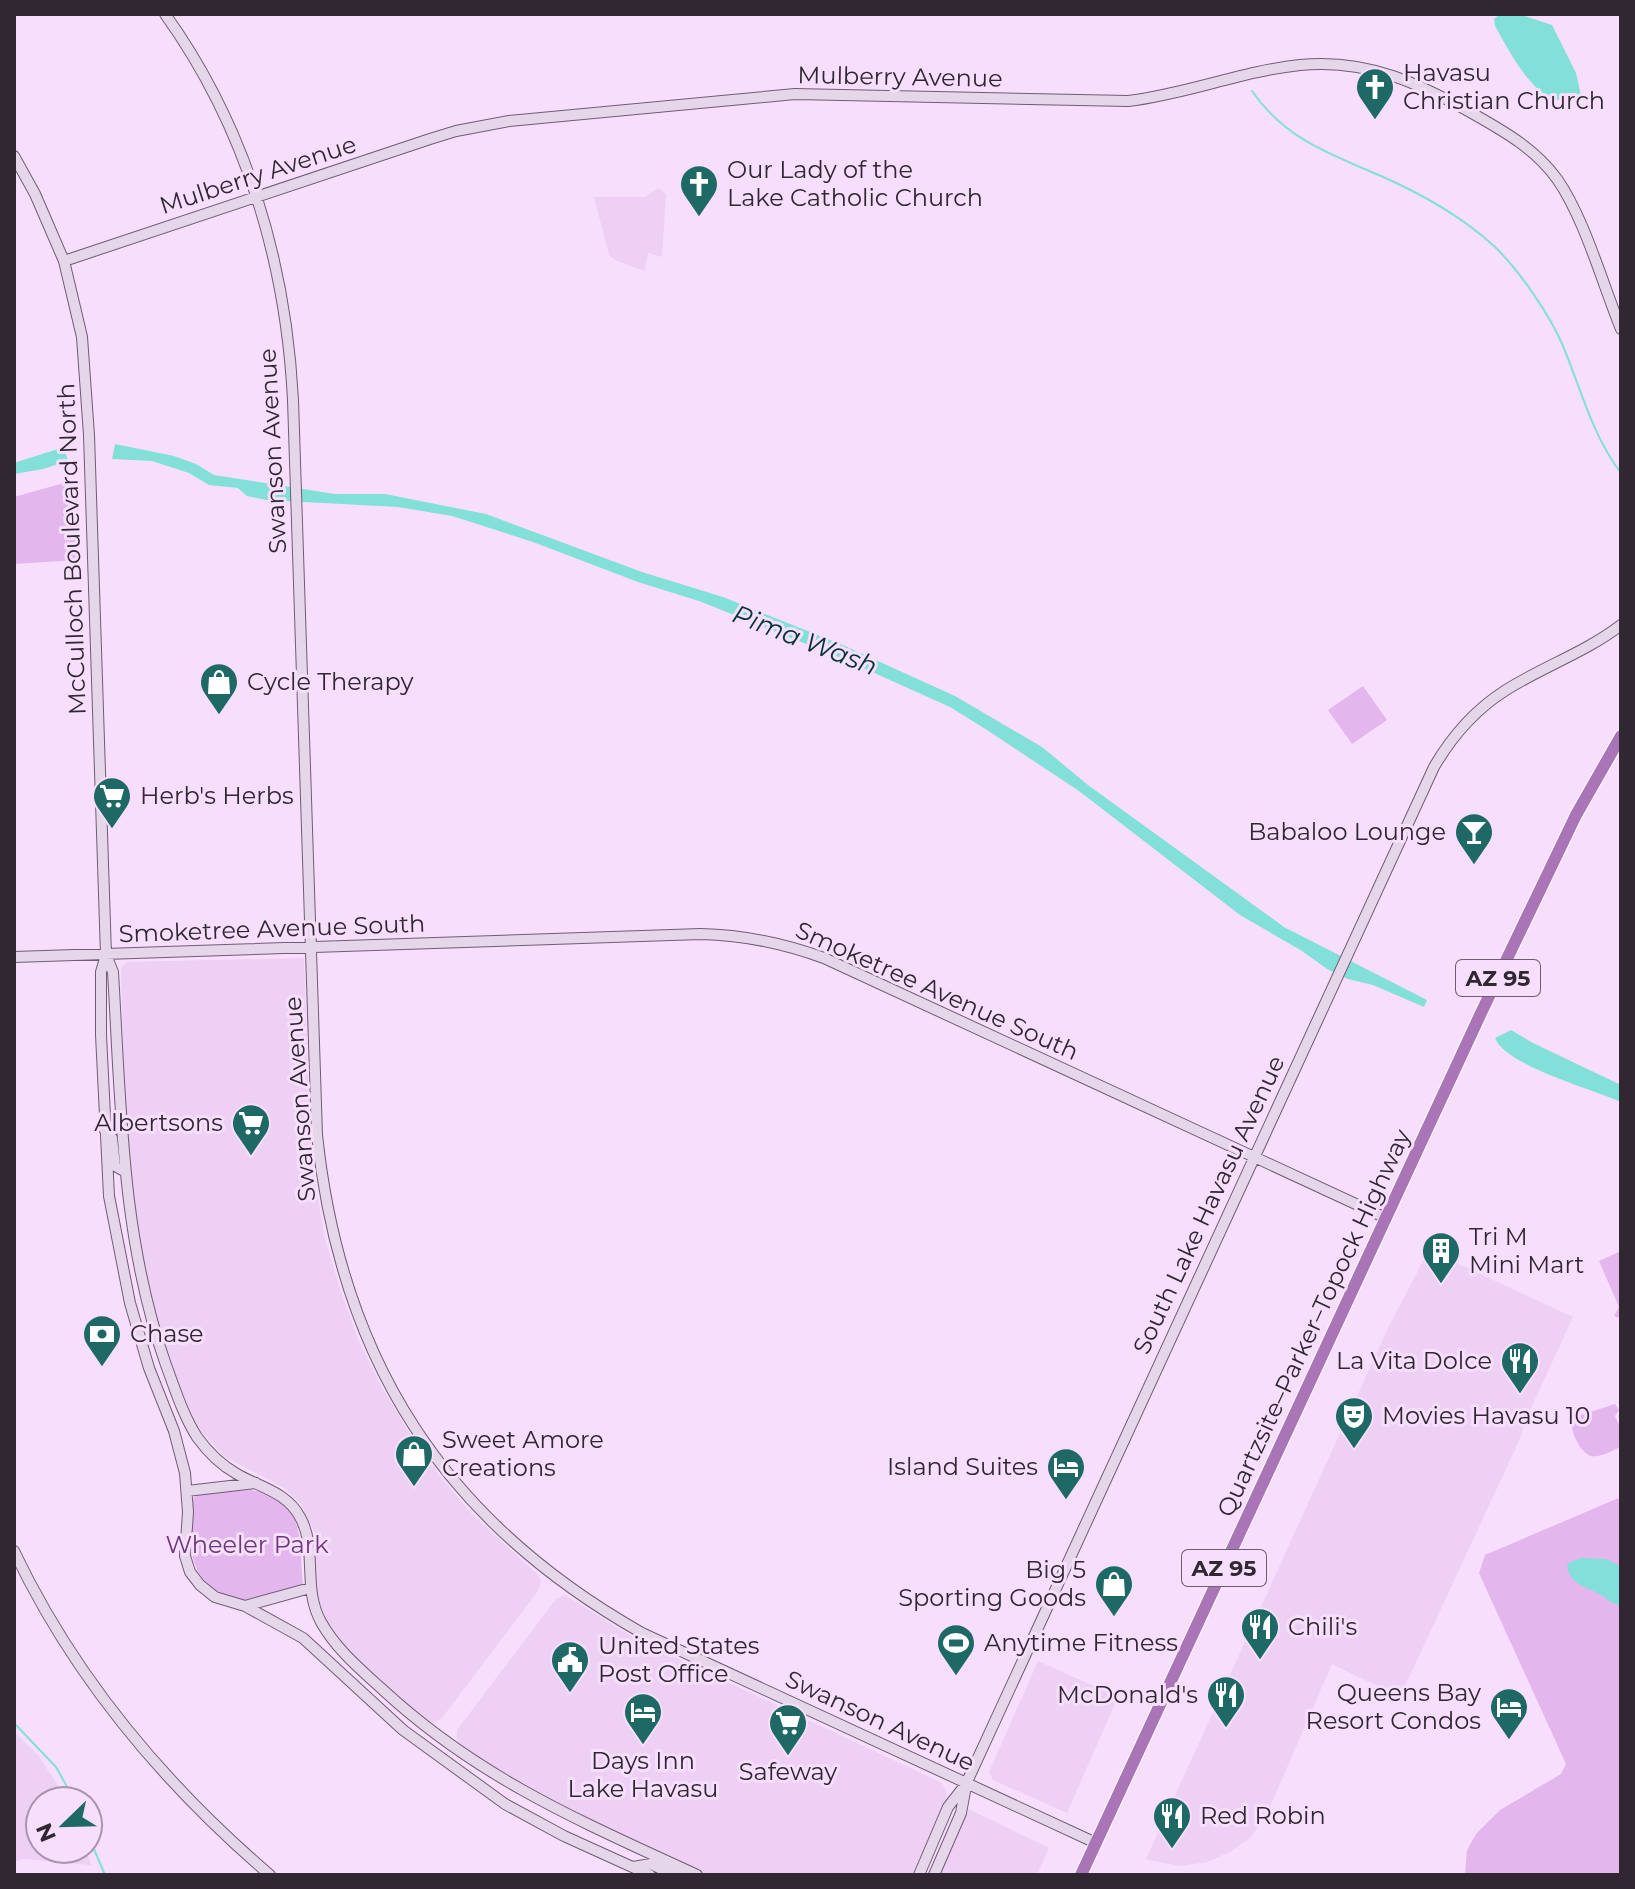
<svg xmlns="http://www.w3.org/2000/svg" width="1635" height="1889" viewBox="0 0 1635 1889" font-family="Montserrat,sans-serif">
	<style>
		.built { fill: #edd0f4 }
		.green { fill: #e3b6ee }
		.water { fill: #82e0d9 }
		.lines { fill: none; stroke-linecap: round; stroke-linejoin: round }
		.stream { stroke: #82e0d9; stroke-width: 2 }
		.secondary-casing { stroke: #715c76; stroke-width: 12 }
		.highway-casing { stroke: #fff; stroke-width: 14 }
		.secondary { stroke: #e6d6e9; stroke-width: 10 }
		.highway { stroke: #aa75b7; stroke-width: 12 }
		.labels { text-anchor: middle; stroke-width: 6; stroke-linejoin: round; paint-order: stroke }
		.shield { fill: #f7defd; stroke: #6c5e6f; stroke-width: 2 }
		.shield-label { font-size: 22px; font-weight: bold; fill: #302732 }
		.poi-label { font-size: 24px; fill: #302732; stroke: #f7defd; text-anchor: start }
		.street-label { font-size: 24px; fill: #302732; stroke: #f7defd }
		.park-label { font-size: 24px; fill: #6c3679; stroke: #f7defd }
		.water-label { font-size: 26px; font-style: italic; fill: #043431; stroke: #f7defd }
	</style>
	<rect width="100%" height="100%" fill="#f7defd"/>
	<path class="built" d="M659 188 666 194 662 257 648 253 645 271 615 260 609 255 594 197H645Z
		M304 958 310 1135 316 1187 325 1239 340 1289 358 1339 381 1386 408 1431 438 1474 472 1514 537 1574 541 1581 538 1591 442 1718 434 1722 424 1719 368 1670 350 1652 326 1621 317 1600 314 1531 301 1504 284 1488 225 1457 200 1430 177 1381 160 1333 140 1252 125 1121 121 967 128 962Z
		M1429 1250 1573 1317 1531 1408 1518 1443 1406 1684 1398 1696 1332 1664 1266 1816 1251 1837 1230 1852 1207 1862 1181 1866 1148 1860 1146 1859 1389 1326Z
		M565 1595 634 1638 942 1783 948 1796 912 1875H706L571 1812 515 1781 461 1746 457 1739V1730L556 1599Z
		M1038 1661 1118 1697 1067 1813 993 1780 989 1772Z
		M14 1732 38 1755 68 1801H40V1849H86L91 1865 23 1859 14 1862Z
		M969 1809 1049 1848 1037 1875H939Z"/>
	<path class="green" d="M78 479V560L14 564V497Z
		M1363 686 1387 720 1352 744 1328 710Z
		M1621 1251V1319L1614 1316 1619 1307 1599 1261Z
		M1615 1404 1619 1410 1615 1416 1621 1429V1446C1613 1451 1599 1458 1591 1456 1579 1452 1569 1428 1572 1418Z
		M251 1490C308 1500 298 1541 303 1584L302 1588 243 1600 224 1596 208 1585 197 1570 191 1552 193 1499 199 1493Z
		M1621 1497V1875H1465L1467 1850 1476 1834 1500 1810 1561 1774 1566 1764 1479 1573 1485 1555Z"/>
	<path class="water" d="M1500 14H1519L1552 25 1576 73 1581 95C1542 120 1510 52 1495 26L1494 19Z
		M115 444 174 456 196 464 214 475 335 494H385L486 514 642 572 723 597 845 646 955 696 1042 747 1088 785 1284 927 1427 1000 1424 1007 1373 985 1348 979 1327 969 1302 951 1240 915 1079 791 987 730 950 707 841 658 699 601 638 582 533 542 452 516 398 507 266 500 247 496 238 488 209 485 189 473 152 461 112 459Z
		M64 447 68 461 43 469 14 474V463Z
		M1511 1030 1533 1043 1621 1085V1102C1592 1089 1506 1066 1495 1038Z
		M1580 1558 1606 1559 1621 1566V1606C1611 1604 1607 1598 1598 1593 1584 1586 1569 1584 1567 1564Z"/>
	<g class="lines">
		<path class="stream" d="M1252 91C1285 139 1330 154 1381 176 1422 194 1461 216 1494 246 1519 270 1550 315 1563 346 1581 389 1592 435 1621 473
			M14 1723 56 1767 75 1801
			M88 1835 105 1875"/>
		<defs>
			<path id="secondary" d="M165 14C246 127 286 262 293 400L317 1135C341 1361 444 1521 642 1633L1096 1843
				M14 156 35 194 64 261 82 337 89 435 106 955 113 972C121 1105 121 1238 166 1365 175 1389 183 1415 197 1437 207 1451 221 1465 237 1474 259 1487 287 1492 300 1517 318 1549 302 1588 321 1622 336 1649 360 1669 382 1689 478 1778 580 1821 697 1875
				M64 261 430 139 456 131 509 121 795 94 1128 101C1187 94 1242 71 1300 65 1367 58 1421 84 1477 116 1507 133 1536 150 1557 179 1584 217 1603 285 1621 329
				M106 955 101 972V1035L109 1196 130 1303 149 1368 174 1431 185 1473 188 1512 185 1556 190 1572 200 1585 215 1597 245 1606 303 1638 403 1730 505 1804 564 1836 650 1875
				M14 957 701 934C745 935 783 943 824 958L1386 1218
				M104 1129 112 1138 115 1166 124 1171
				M187 1491 256 1483
				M14 1551C74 1677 165 1785 270 1875
				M245 1606 310 1588
				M633 1867 651 1864 672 1874 683 1869
				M919 1875 948 1807 966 1784 1434 767C1452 736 1476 709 1506 690 1544 666 1586 652 1621 625
				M934 1875 961 1813 966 1786"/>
			<path id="highway" d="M1081 1875 1481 1013 1576 815 1621 736"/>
		</defs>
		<use href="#secondary" class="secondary-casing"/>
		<use href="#highway" class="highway-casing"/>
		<use href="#secondary" class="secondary"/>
		<use href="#highway" class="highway"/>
	</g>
	<defs>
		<symbol id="church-pin" viewBox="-11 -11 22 30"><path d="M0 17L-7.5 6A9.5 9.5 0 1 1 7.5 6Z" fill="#1e6965" stroke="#f7defd"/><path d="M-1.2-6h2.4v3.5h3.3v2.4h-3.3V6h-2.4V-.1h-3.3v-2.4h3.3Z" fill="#fff"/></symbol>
		<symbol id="shop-pin" viewBox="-11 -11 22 30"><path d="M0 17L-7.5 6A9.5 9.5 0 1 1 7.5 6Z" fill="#1e6965" stroke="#f7defd"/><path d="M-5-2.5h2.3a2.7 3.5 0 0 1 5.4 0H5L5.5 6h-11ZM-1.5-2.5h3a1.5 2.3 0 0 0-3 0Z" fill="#fff"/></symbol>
		<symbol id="supermarket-pin" viewBox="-11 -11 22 30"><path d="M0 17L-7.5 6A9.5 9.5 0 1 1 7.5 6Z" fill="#1e6965" stroke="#f7defd"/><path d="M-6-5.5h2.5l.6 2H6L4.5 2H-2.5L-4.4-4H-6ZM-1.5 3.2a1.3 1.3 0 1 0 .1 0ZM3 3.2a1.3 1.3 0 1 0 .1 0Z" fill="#fff"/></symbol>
		<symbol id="bar-pin" viewBox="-11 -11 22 30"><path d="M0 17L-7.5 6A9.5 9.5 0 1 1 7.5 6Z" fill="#1e6965" stroke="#f7defd"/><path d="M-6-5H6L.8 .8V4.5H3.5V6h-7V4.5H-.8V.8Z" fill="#fff"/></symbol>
		<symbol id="building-pin" viewBox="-11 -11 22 30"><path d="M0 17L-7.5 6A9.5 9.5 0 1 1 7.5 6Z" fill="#1e6965" stroke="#f7defd"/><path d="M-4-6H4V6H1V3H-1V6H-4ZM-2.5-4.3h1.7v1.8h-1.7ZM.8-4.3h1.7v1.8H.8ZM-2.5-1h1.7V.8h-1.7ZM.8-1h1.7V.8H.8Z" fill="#fff"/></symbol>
		<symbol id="bank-pin" viewBox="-11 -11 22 30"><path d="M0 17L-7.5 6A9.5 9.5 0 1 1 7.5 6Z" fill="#1e6965" stroke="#f7defd"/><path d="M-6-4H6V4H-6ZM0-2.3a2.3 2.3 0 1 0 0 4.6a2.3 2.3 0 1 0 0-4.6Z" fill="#fff"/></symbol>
		<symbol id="restaurant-pin" viewBox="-11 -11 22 30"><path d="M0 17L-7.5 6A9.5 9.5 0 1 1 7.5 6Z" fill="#1e6965" stroke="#f7defd"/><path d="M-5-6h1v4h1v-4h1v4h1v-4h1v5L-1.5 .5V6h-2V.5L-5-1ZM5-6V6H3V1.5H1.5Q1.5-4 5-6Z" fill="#fff"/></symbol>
		<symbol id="theatre-pin" viewBox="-11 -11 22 30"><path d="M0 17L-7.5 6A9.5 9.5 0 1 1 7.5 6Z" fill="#1e6965" stroke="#f7defd"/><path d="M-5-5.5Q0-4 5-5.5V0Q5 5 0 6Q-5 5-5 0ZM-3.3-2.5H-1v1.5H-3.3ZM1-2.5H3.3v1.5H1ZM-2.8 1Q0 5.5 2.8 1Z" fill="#fff"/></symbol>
		<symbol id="hotel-pin" viewBox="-11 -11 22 30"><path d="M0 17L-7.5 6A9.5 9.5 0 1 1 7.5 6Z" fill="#1e6965" stroke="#f7defd"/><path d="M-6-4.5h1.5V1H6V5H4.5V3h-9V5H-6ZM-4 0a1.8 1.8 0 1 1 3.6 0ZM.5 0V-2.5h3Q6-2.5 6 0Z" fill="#fff"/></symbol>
		<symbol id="stadium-pin" viewBox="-11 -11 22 30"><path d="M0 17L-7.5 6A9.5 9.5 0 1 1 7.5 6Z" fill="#1e6965" stroke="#f7defd"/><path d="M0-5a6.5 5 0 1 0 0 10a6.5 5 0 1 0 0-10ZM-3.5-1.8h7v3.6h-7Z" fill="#fff"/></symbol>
		<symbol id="civic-pin" viewBox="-11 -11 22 30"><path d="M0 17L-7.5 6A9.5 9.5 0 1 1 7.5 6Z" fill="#1e6965" stroke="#f7defd"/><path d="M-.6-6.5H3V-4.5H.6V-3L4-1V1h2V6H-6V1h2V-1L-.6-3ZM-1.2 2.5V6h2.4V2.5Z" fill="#fff"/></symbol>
	</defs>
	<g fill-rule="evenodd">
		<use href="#church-pin" x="1353" y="65" width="44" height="60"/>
		<use href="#church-pin" x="677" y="162" width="44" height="60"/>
		<use href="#shop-pin" x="197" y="660" width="44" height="60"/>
		<use href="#supermarket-pin" x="90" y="774" width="44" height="60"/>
		<use href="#bar-pin" x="1452" y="810" width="44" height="60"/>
		<use href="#supermarket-pin" x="229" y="1101" width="44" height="60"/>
		<use href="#building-pin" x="1419" y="1229" width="44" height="60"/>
		<use href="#bank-pin" x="80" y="1312" width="44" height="60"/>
		<use href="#restaurant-pin" x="1498" y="1339" width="44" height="60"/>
		<use href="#theatre-pin" x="1332" y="1394" width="44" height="60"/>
		<use href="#shop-pin" x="392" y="1432" width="44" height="60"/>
		<use href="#hotel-pin" x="1044" y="1445" width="44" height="60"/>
		<use href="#shop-pin" x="1092" y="1562" width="44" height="60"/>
		<use href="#restaurant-pin" x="1238" y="1605" width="44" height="60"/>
		<use href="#stadium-pin" x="934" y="1621" width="44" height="60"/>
		<use href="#civic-pin" x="548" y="1638" width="44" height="60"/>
		<use href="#restaurant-pin" x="1204" y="1673" width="44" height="60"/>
		<use href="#hotel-pin" x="1487" y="1685" width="44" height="60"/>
		<use href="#hotel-pin" x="621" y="1690" width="44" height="60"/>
		<use href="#supermarket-pin" x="766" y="1701" width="44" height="60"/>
		<use href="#restaurant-pin" x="1150" y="1794" width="44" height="60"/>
	</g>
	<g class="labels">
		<g class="shield">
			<rect x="1456" y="960" width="84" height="36" rx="6"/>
			<rect x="1182" y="1550" width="84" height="36" rx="6"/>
		</g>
		<g class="shield-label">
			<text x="1498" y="986">AZ 95</text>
			<text x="1224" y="1576">AZ 95</text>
		</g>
		<g class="poi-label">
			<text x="1403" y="81">Havasu<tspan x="1403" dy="28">Christian Church</tspan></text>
			<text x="727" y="178">Our Lady of the<tspan x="727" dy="28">Lake Catholic Church</tspan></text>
			<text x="247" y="690">Cycle Therapy</text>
			<text x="140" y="804">Herb's Herbs</text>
			<text x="1446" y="840" text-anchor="end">Babaloo Lounge</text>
			<text x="223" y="1131" text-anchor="end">Albertsons</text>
			<text x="1469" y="1245">Tri M<tspan x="1469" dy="28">Mini Mart</tspan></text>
			<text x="130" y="1342">Chase</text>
			<text x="1492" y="1369" text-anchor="end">La Vita Dolce</text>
			<text x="1382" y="1424">Movies Havasu 10</text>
			<text x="442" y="1448">Sweet Amore<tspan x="442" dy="28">Creations</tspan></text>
			<text x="1038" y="1475" text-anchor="end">Island Suites</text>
			<text x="1086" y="1578" text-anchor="end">Big 5<tspan x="1086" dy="28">Sporting Goods</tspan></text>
			<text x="1288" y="1635">Chili's</text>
			<text x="984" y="1651">Anytime Fitness</text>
			<text x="598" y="1654">United States<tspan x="598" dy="28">Post Office</tspan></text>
			<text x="1481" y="1701" text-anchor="end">Queens Bay<tspan x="1481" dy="28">Resort Condos</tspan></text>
			<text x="1198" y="1703" text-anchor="end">McDonald's</text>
			<text x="643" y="1769" text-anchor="middle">Days Inn<tspan x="643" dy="28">Lake Havasu</tspan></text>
			<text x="788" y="1780" text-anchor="middle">Safeway</text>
			<text x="1200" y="1824">Red Robin</text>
		</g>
		<g class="street-label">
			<text transform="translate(900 77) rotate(1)" y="8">Mulberry Avenue</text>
			<text transform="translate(258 175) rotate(-18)" y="8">Mulberry Avenue</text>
			<text transform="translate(273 451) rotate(-93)" y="8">Swanson Avenue</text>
			<text transform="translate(72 549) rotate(-92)" y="8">McCulloch Boulevard North</text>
			<text transform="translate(272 929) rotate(-2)" y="8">Smoketree Avenue South</text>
			<text transform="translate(937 991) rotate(24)" y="8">Smoketree Avenue South</text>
			<text transform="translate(300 1099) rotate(-94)" y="8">Swanson Avenue</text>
			<text transform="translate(1209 1205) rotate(-65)" y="8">South Lake Havasu Avenue</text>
			<text transform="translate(1314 1323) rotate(-65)" y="8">Quartzsite–Parker–Topock Highway</text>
			<text transform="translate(880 1721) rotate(25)" y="8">Swanson Avenue</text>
		</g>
		<g class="park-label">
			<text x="247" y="1553">Wheeler Park</text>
		</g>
		<g class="water-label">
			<text transform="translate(805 640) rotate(21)" y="9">Pima Wash</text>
		</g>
	</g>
	<rect width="1635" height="1889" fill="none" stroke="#302732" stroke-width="32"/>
	<g transform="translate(64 1825) rotate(247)"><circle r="38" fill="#f7defd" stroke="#a795ac" stroke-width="2"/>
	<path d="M0-6L14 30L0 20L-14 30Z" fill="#1e6965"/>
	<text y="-12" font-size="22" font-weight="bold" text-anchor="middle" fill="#302732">N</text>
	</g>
</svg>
